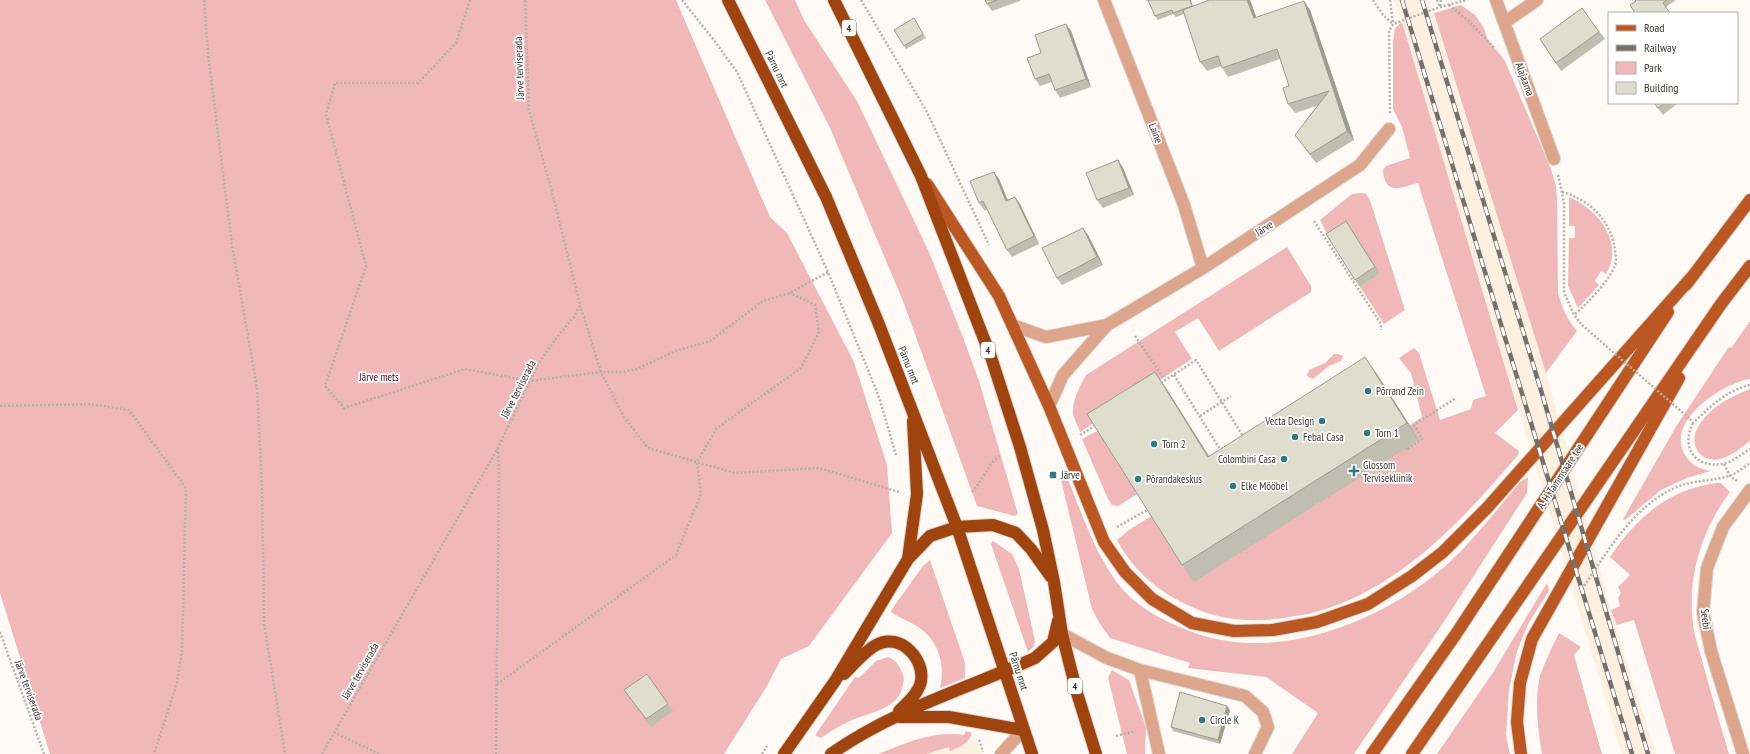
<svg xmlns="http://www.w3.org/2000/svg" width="1750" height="754" viewBox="0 0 1750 754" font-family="'PT Sans Narrow',sans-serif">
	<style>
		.built { fill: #fdf0e1 }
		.green { fill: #f0b8b8 }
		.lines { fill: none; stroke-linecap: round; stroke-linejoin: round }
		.minor-casing { stroke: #dbd7d2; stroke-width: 14 }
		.major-casing { stroke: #dbd7d2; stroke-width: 14 }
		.highway-casing { stroke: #dbd7d2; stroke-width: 14 }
		.path { stroke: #b4b0ab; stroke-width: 2.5; stroke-dasharray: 2 2; stroke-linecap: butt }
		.minor { stroke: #dda58b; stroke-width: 12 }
		.major { stroke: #ba5722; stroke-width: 12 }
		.highway { stroke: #9f440e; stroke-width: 12 }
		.rail-casing { stroke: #75706b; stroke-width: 4.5 }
		.rail { stroke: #fff; stroke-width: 3; stroke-dasharray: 9; stroke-linecap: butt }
		.path-bridge { stroke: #b4b0ab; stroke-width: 2.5; stroke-dasharray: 2 2; stroke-linecap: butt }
		.wall { fill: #c0beb1 }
		.shaded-wall { fill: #9c9b90 }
		.building { fill: #dfddce; stroke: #9c9b90 }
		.poi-dot { fill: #327984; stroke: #fff; stroke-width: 1.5 }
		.labels { text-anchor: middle; stroke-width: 3.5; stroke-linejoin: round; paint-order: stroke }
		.shield { fill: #fff; stroke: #74726e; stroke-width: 1 }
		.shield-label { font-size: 10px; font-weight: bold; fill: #393530 }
		.street-label { font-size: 11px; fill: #393530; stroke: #fff }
		.park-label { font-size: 11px; fill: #540313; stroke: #fff }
		.poi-label { font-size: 11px; fill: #393530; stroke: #fff; text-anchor: start }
	</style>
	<rect width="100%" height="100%" fill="#fffaf5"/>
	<path class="built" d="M1394 0H1429L1546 373 1611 610 1656 754H1622L1402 22Z
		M975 738 981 754H915Z"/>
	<path class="green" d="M0 0H676L770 217 787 233 854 362 887 465 892 533 809 646 781 659 767 686 724 754H50L0 593Z
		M765 0H795L804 20 857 101 929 252 961 332 979 381 1018 514 1015 516 977 506 903 301 830 128Z
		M1461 5 1475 15 1484 28 1487 38 1505 61 1551 169 1556 186 1557 199 1558 293C1562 308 1567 319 1577 331L1546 373 1434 13Z
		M1402 22 1518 410 1495 433 1519 451 1518 455C1463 519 1402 587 1319 611 1310 614 1299 615 1289 617 1257 623 1222 621 1192 607 1160 593 1134 572 1117 540L1129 530 1153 515 1410 425 1422 417 1411 373 1399 358 1414 348 1419 353 1440 420 1471 409 1473 400 1486 396 1418 183C1402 187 1385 197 1383 170L1386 166 1410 158 1402 127 1393 109V42L1395 28Z
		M1362 193 1366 194 1370 200 1405 310 1384 324 1360 287 1380 274 1331 242 1320 220 1352 194Z
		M1569 197C1598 209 1625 243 1606 274L1601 271 1595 281 1599 285 1578 308 1568 286 1569 238H1575V226H1569Z
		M1287 247 1311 286V292L1219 351 1198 318 1175 332 1192 359 1080 432C1078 426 1074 419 1073 414 1072 400 1080 386 1086 375Z
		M1750 321V379C1723 383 1667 420 1684 453 1690 465 1699 469 1711 471L1687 478 1661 490 1625 520 1623 519 1677 425 1728 348 1732 347Z
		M1334 354H1338L1343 356 1341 361 1329 366 1313 379 1308 377 1307 375 1309 370 1325 363Z
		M1750 389V441C1742 447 1731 456 1721 459 1700 464 1688 444 1698 427 1710 407 1730 397 1750 389Z
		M1099 430 1139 493 1118 506 1112 505 1108 499 1082 439Z
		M1067 477C1082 514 1097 560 1123 590 1142 611 1170 624 1195 633 1284 665 1398 616 1461 551 1482 529 1501 505 1520 482L1528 477 1527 493 1447 617 1354 754H1292L1318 713 1266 677 1188 668 1190 663 1110 638 1100 624 1092 609 1061 480Z
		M1717 483H1721L1730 492C1702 529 1687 577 1693 624 1694 636 1699 648 1702 660 1710 691 1720 723 1729 754H1675L1634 620 1617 625 1611 610 1620 606 1618 598 1621 593 1618 587 1630 575 1610 557C1637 517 1669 489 1717 483Z
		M993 541 1012 554 1019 569 1035 641 1034 646 1028 652 991 544Z
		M930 560 961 651 965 663V678L940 688C945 667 940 643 921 629 912 622 901 619 891 612L892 609 923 566Z
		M1547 583 1549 591 1528 624 1517 651 1509 690 1506 736 1510 754H1437L1492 674Z
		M1559 633 1581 647 1574 655 1602 754H1542C1538 730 1534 700 1540 676 1545 661 1552 647 1559 633Z
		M888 657C896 660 900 666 903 675 904 678 904 680 903 684 900 710 868 712 848 722 839 726 830 732 821 738L816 736V734L855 677 859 678 876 661Z
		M1112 670 1129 680 1135 697 1146 727 1145 754H1127L1108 678Z
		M966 731 972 733C970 743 958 748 950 751L949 747 926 754H878C906 743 933 730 964 735Z"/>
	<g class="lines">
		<defs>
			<path id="minor" d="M1104 0 1184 205 1203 268
				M1496 0 1554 159
				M1505 22 1537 0
				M1012 325 1046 337 1107 325
				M1049 406 1063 375 1107 325 1203 268 1360 165 1389 129
				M1062 634 1107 658 1140 670 1159 754
				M1140 670 1245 696 1263 712 1268 727 1255 754
				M1001 754 1023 730
				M1743 754 1711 651 1703 612 1707 568 1723 527 1750 490"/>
			<path id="major" d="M927 184 999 296 1049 406 1104 542 1125 572 1152 599 1192 623 1234 631 1273 630 1317 622 1368 604 1412 576 1443 552 1487 508 1691 278
				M1686 285 1750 200
				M1372 754 1456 634 1668 312
				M1412 754 1721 304 1750 266
				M1521 754 1517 722 1520 683 1532 639 1679 378"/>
			<path id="highway" d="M728 0 826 197 878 322 957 527 1032 754
				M834 0 921 176 991 357 1020 447 1043 530 1054 582 1062 634 1077 693 1096 754
				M908 559 917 494 913 421
				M844 674C853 665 865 651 876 645 900 631 928 661 920 685 916 696 907 703 899 711
				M899 717H949L1023 730
				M784 754 835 681 908 559 930 536 957 527 993 525 1016 533 1031 549 1051 577
				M831 754C893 710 966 689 1035 658L1053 642 1058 621"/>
		</defs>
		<use href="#minor" class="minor-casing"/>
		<use href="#major" class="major-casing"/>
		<use href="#highway" class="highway-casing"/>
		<path class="path" d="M204 0 208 53 232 245 257 388 262 488 264 623 285 754
			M470 0 456 43 418 83H335L326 114 366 266 325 386 344 408 465 369 531 381 601 372H621L637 369 675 351 710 341 763 301 790 293 828 272
			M682 0 713 39 737 72 828 272 879 397 896 455
			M861 0 927 112 989 245
			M1373 0 1383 15 1393 24
			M1390 0 1393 23
			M1437 0 1440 7
			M1449 5 1469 21 1494 48
			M1440 6 1441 0
			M1390 113 1389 31 1393 24 1440 7 1467 0
			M1558 175 1564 202V292L1574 315 1582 325
			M1562 192C1587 199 1608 217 1614 244 1615 250 1617 259 1615 265 1611 279 1585 306 1574 315
			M1314 221 1381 324V330
			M580 305 601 372 624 417 648 448 735 473 819 468 899 492
			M1135 336 1165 380
			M1174 375 1221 451
			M1161 383 1196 360 1244 438
			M0 406 90 404 129 410 186 488 182 649 177 683 154 754
			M1200 416 1231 396
			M1690 419 1693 423C1710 407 1727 390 1750 385
			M1693 423C1681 447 1694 468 1722 464 1731 463 1742 454 1750 449
			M1080 435 1098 424
			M1406 448V450L1422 439 1414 425 1456 398
			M1724 464 1730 476 1737 481
			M972 492C983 480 987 464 1001 455
			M1117 527 1149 509
			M1582 589C1608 551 1634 504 1679 486 1696 480 1713 481 1729 476 1736 474 1744 467 1750 463
			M0 632 44 754
			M497 684 676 555 701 494 697 462 717 428 801 368 819 332 815 305 790 293
			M334 732 379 754
			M1116 736 1136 731
			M979 740 983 752
			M322 754 498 448 538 364 557 337 574 317 580 305 551 188 529 110 525 0
			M496 754 499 470 498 449
			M762 754 767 746"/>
		<use href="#minor" class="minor"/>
		<use href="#major" class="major"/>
		<use href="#highway" class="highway"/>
		<defs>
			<path id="rail" d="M1402 0 1632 754
				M1422 0 1540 387 1648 754"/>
		</defs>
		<use href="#rail" class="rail-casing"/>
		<use href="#rail" class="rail"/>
		<path class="path-bridge" d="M1582 325 1690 419"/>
	</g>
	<path class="wall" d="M985 0H1020V1L992 11 987 4Z
		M1145 0H1191L1193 6 1209 0H1250L1256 17 1310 10 1354 140 1316 163 1295 135 1317 106 1295 113 1288 104 1289 86 1280 59 1228 77 1221 66 1207 71 1200 62 1184 14 1176 17 1173 14 1158 20 1155 16 1150 3Z
		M1635 0H1676L1666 7 1636 1Z
		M1582 8 1605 39 1561 71 1540 39Z
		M916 22 926 38 906 49 904 46Z
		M1066 24 1071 31 1091 87 1060 98 1055 90 1052 82 1040 86 1035 79 1041 53Z
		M1654 103H1678L1663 115Z
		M1118 160 1123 168 1134 195 1103 208 1097 200Z
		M994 172 999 179 1008 200 1015 197 1020 204 1039 244 1012 257 1007 250 987 209 985 211 979 203Z
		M1346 221 1380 274 1360 287 1355 280Z
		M1088 235 1103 265 1062 285 1057 278Z
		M1377 374 1419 440 1194 582 1182 565 1166 388 1209 456Z
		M647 674 673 711 651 727 624 690Z
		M1230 710 1220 744 1173 731 1171 727Z"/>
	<path class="shaded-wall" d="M1247 0H1250L1260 27 1254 18Z
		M1304 1 1310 10 1354 140 1347 131Z
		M1066 24 1071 31 1091 87 1086 79Z
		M1118 160 1123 168 1134 195 1129 188Z
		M994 172 999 179 1011 209 1006 201Z
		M1015 197 1020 204 1039 244 1034 236Z
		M1346 221 1351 229 1380 274 1375 267Z
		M1083 228 1088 235 1103 265 1097 257Z
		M1365 357 1377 374 1419 440 1407 423Z
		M1155 372 1166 388 1220 474 1208 457Z
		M1227 706 1230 710 1220 744 1218 740Z"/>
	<path class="building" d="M985 0H997L987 4Z
		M1148 0H1190L1192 6 1173 13 1172 10 1155 16Z
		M1209 0H1247L1254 18 1304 1 1347 131 1310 154 1295 135 1329 91 1288 104 1283 88 1289 86 1277 49 1222 68 1218 56 1200 62 1183 10Z
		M1635 0H1667L1663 3 1670 13H1635L1630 5 1636 1Z
		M1582 8 1599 32 1556 63 1540 39Z
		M914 18 923 34 904 46 894 30Z
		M1066 24 1086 79 1055 90 1049 74 1035 79 1027 58 1041 53 1035 35Z
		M1654 103H1664L1658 108Z
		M1118 160 1129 188 1097 200 1086 173Z
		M994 172 1006 201 1015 197 1034 236 1007 250 983 201 979 203 970 181Z
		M1346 221 1375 267 1355 280 1326 234Z
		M1083 228 1097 257 1057 278 1042 248Z
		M1365 357 1407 423 1182 565 1087 414 1155 372 1208 457Z
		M647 674 668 704 646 719 624 690Z
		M1180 692 1227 706 1218 740 1171 727Z"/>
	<g class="poi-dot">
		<circle cx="1368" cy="391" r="4"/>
		<circle cx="1322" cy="421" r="4"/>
		<circle cx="1367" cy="433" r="4"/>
		<circle cx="1295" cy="437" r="4"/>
		<circle cx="1154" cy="444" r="4"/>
		<circle cx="1284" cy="459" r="4"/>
		<path d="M1352 465h4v4h4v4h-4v4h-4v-4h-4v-4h4z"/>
		<rect x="1049" y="471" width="8" height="8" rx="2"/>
		<circle cx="1138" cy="479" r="4"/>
		<circle cx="1233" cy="486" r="4"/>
		<circle cx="1202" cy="720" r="4"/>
	</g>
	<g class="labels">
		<g class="shield">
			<rect x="842" y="20" width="14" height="16" rx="3"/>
			<rect x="981" y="342" width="14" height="16" rx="3"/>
			<rect x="1068" y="678" width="14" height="16" rx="3"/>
		</g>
		<g class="shield-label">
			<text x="849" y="32">4</text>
			<text x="988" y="354">4</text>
			<text x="1075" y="690">4</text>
		</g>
		<g class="street-label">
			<text transform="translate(519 68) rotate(-92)" y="4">Järve terviserada</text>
			<text transform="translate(777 69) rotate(64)" y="4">Pärnu mnt</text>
			<text transform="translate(1525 79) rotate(70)" y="4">Alajaama</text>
			<text transform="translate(1156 133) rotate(69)" y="4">Laine</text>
			<text transform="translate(1264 228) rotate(-33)" y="4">Järve</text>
			<text transform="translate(909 365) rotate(68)" y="4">Pärnu mnt</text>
			<text transform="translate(518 389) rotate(-63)" y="4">Järve terviserada</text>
			<text transform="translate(1560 476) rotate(-57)" y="4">A. H. Tammsaare tee</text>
			<text transform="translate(1706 619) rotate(83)" y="4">Seebi</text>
			<text transform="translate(360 671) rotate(-60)" y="4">Järve terviserada</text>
			<text transform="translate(1019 671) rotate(72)" y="4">Pärnu mnt</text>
			<text transform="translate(29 690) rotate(70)" y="4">Järve terviserada</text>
		</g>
		<g class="park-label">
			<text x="379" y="381">Järve mets</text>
		</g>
		<g class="poi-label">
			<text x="1376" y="395">Põrrand Zein</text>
			<text x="1314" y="425" text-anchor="end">Vecta Design</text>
			<text x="1375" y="437">Torn 1</text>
			<text x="1303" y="441">Febal Casa</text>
			<text x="1162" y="448">Torn 2</text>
			<text x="1276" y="463" text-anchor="end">Colombini Casa</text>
			<text x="1363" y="469">Glossom<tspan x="1363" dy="13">Tervisekliinik</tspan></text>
			<text x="1061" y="479">Järve</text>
			<text x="1146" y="483">Põrandakeskus</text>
			<text x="1241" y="490">Elke Mööbel</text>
			<text x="1210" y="724">Circle K</text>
		</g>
	</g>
	<rect x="1608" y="12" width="130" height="92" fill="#ffffff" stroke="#b0aeac"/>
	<rect x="1616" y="25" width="20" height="6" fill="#ba5722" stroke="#b0aeac"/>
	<text x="1644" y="32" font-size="12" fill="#393530">Road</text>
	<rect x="1616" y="45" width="20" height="6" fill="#75706b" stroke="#b0aeac"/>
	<text x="1644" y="52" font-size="12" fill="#393530">Railway</text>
	<rect x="1616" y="62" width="20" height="12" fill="#f0b8b8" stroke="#b0aeac"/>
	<text x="1644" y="72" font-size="12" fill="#393530">Park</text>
	<rect x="1616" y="82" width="20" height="12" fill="#dfddce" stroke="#b0aeac"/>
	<text x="1644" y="92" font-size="12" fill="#393530">Building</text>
</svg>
